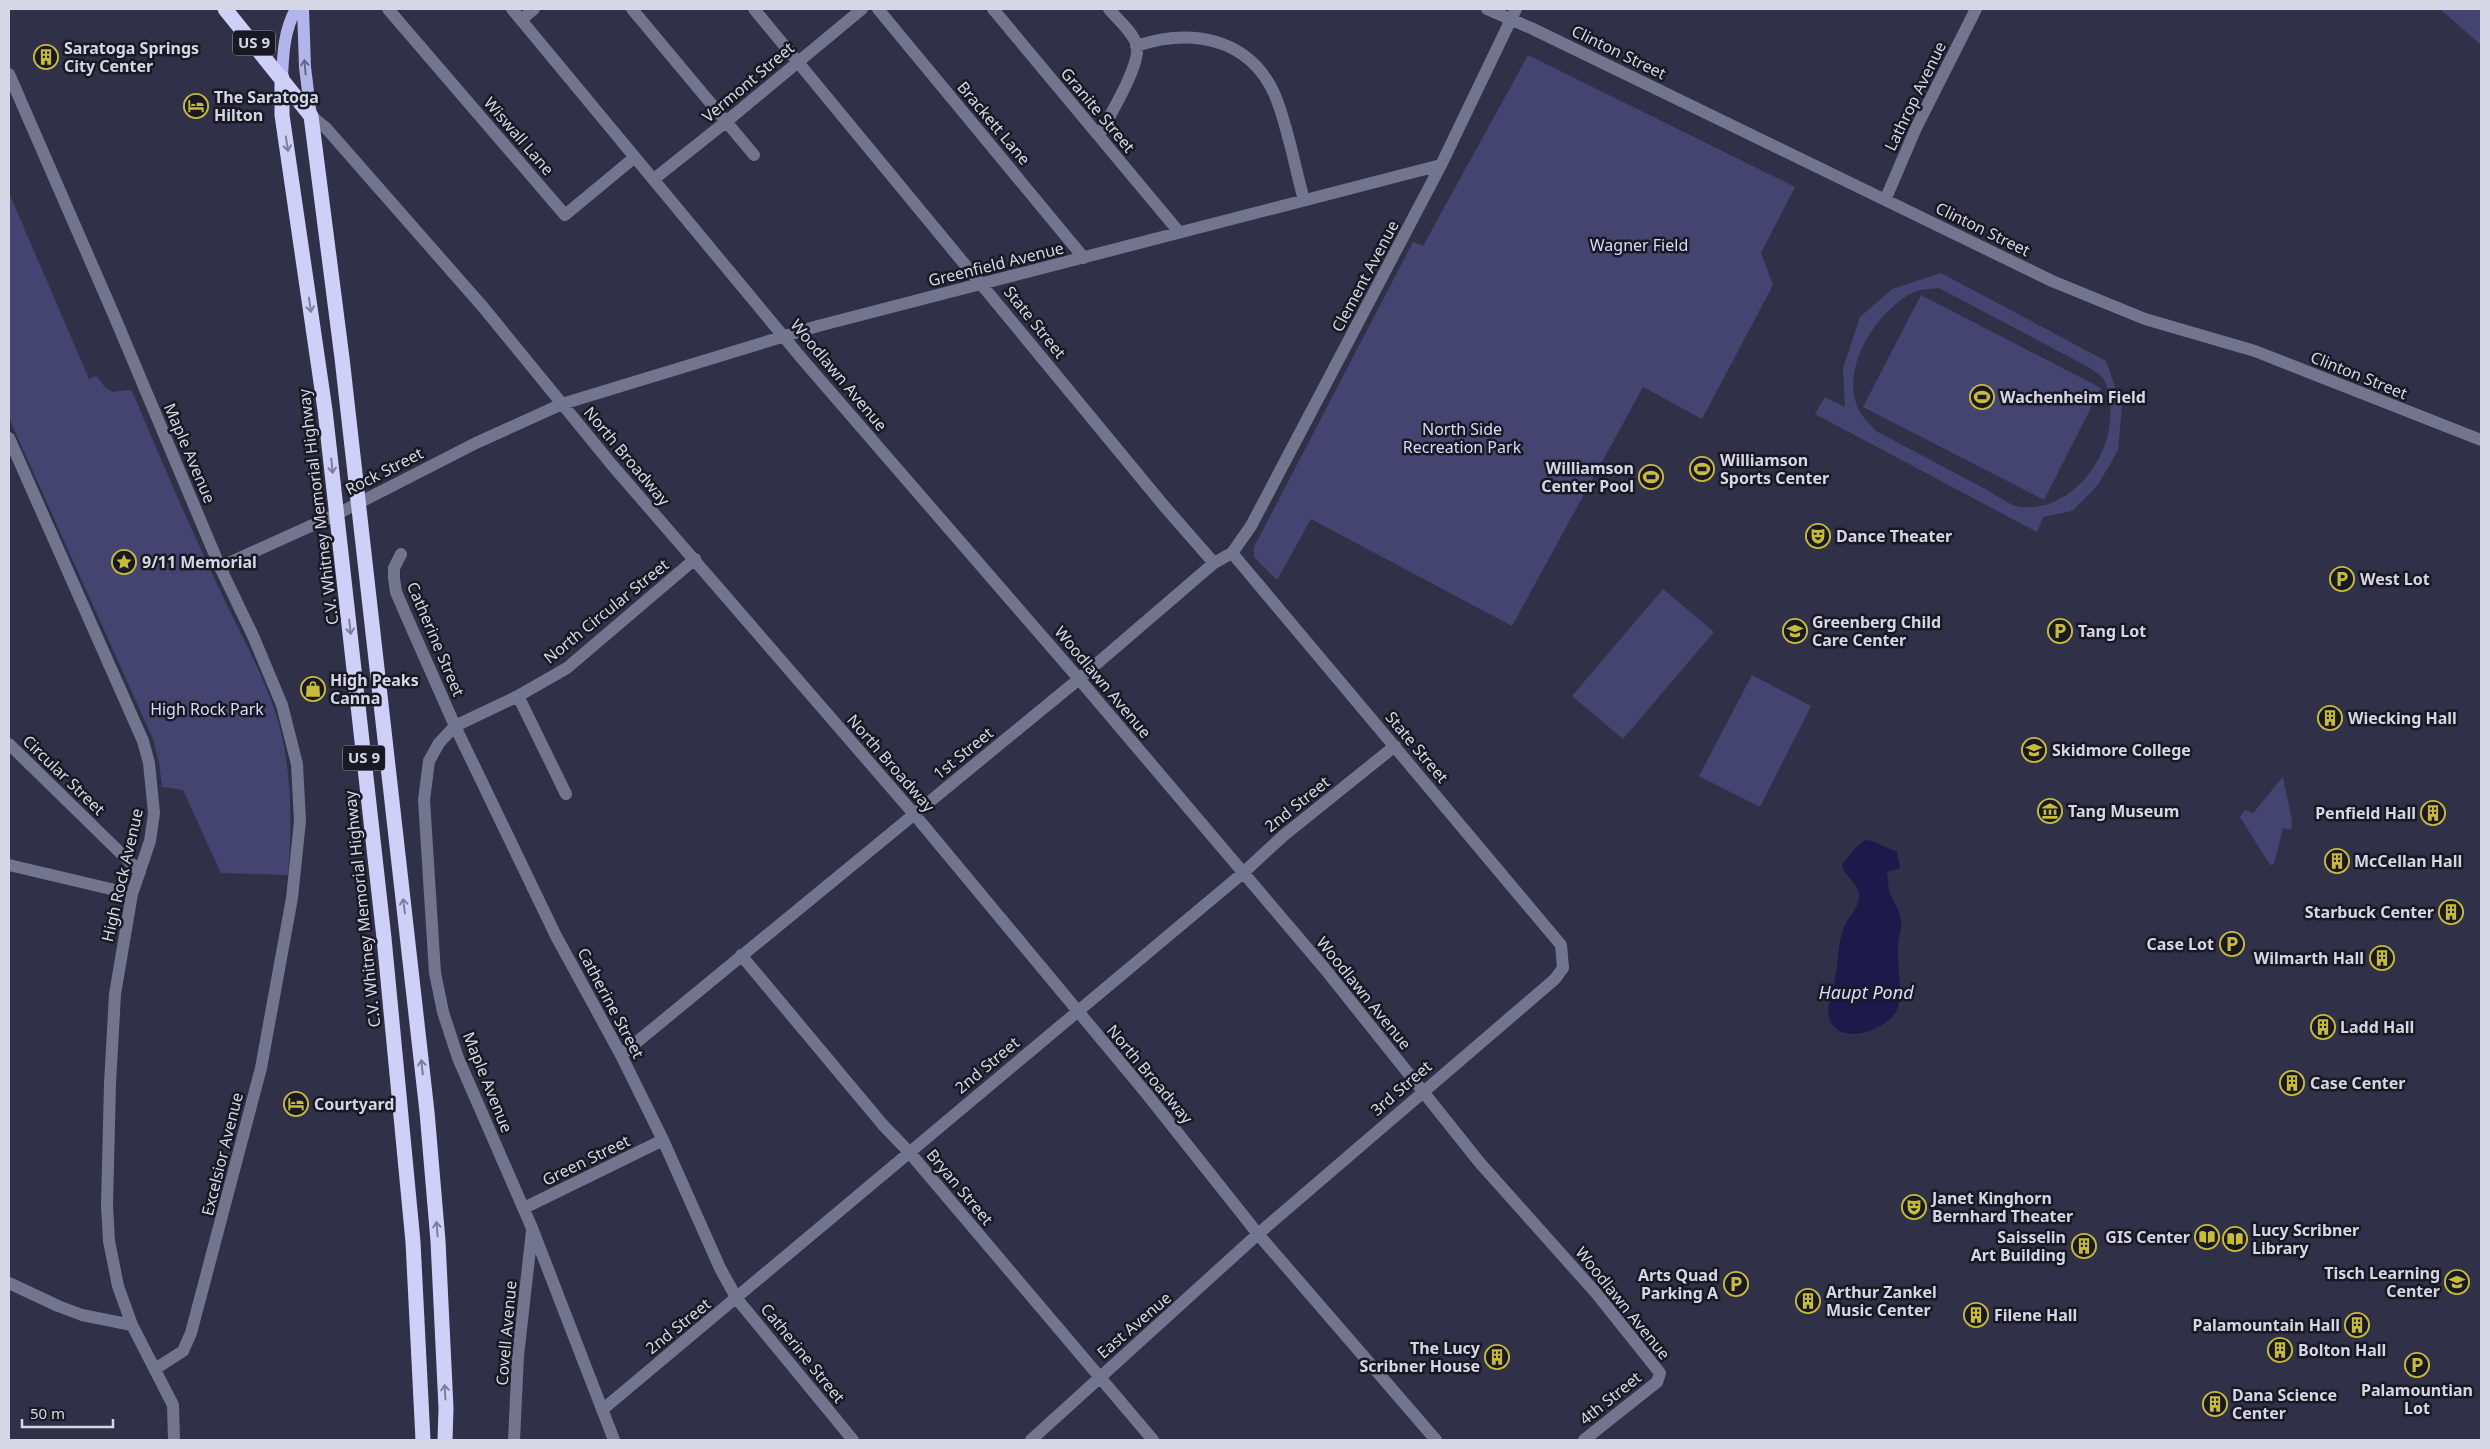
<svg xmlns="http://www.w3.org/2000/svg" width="2490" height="1449" viewBox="0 0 2490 1449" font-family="'Noto Sans',sans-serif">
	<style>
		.green { fill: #454471; fill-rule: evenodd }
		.water { fill: #1f194b }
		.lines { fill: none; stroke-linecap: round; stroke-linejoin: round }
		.minor { stroke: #73748e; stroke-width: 12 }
		.major { stroke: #b3b4ea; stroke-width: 12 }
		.highway { stroke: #cfd0f8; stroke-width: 15 }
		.oneway { stroke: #666687 }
		.oneway2 { stroke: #7d7e99 }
		.labels { text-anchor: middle; stroke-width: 5; stroke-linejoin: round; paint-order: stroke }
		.shield { fill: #191924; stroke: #9d9dac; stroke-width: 1 }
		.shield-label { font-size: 15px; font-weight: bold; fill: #d5d6e6 }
		.poi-label { font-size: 16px; font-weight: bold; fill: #d5d6e6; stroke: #191924; text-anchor: start }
		.street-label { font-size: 16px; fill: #d5d6e6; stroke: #191924 }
		.park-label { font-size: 16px; fill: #d9dafd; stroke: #191924 }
		.water-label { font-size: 18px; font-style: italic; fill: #d9dafd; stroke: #191924 }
	</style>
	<rect width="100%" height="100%" fill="#303048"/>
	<path class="green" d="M2440 9H2481V45Z
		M1528 55 1795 187 1761 253 1773 285 1702 419 1643 387 1512 626 1311 519 1277 580 1254 557V547L1413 242 1423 246Z
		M9 193 89 379 96 376 106 388 113 392 126 390 132 391C159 455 186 519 216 582 238 630 266 677 280 728 292 777 292 825 288 875L221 873 183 790 162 787 159 762 153 739 9 418Z
		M1941 273 2106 361 2122 406 2118 450 2098 485 2072 511 2043 517 2037 532 1815 414 1825 397 1845 407 1843 368 1860 317 1892 289ZM1939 288 2090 368C2094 371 2099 374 2102 377 2108 385 2109 396 2110 406 2115 454 2073 512 2021 507 2010 506 1996 495 1987 490 1950 470 1913 451 1876 431 1869 423 1859 414 1856 403 1843 363 1878 311 1912 293 1919 289 1931 289 1939 288Z
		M1921 295 2101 388 2044 500 1863 407Z
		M1663 589 1714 632 1623 739 1572 696Z
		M1752 675 1811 706 1760 807 1699 776Z
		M2283 777 2292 821 2291 830 2283 828 2274 864 2270 865 2240 817 2245 810 2253 813Z"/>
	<path class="water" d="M1865 840 1872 841 1897 852 1900 868 1887 872C1888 878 1888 885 1889 890 1892 901 1901 910 1901 922 1902 929 1898 939 1898 947 1897 966 1902 985 1899 1004 1895 1029 1840 1048 1830 1020 1825 1006 1833 993 1835 979 1839 961 1837 944 1844 927 1849 916 1858 909 1859 897 1860 884 1844 876 1842 865L1854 849Z"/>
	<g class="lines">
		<path class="minor" d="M388 9 565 215 635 157
			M512 9 803 360 1079 679 1325 969 1480 1163 1596 1293 1660 1373 1657 1382 1584 1440
			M632 9 754 155
			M754 9 1165 507 1214 563
			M878 9 1084 258
			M993 9 1179 232
			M1487 9 1531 28 2052 281 2145 319 2255 351 2481 440
			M521 20 534 9
			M1136 46C1190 28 1248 37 1274 93 1287 122 1295 168 1304 200
			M9 74 113 313 220 567 254 638 282 705 297 764 300 821 292 898 261 1068 191 1333 183 1351 155 1369
			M311 116 326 128 483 307 612 465 914 814 1146 1093 1258 1234 1436 1440
			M1099 136C1109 116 1140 67 1137 46 1134 33 1117 19 1109 9
			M654 179 727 121 862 9
			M1886 198 1916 128 1976 9
			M9 438 143 741 149 763 154 813 150 841 132 894 115 994 110 1084 107 1205 109 1241 118 1286 132 1325 173 1405 174 1440
			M401 554 394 568V578L396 592 409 622 455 726 556 936 621 1055 663 1140 720 1268 737 1299 853 1440
			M220 567 337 514 476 443 562 404 818 326 1441 165
			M518 696 566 794
			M9 744 140 872
			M9 865 132 894
			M741 955 883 1125 909 1152 1153 1440
			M621 1055 1079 679 1214 563 1232 553 1251 526 1441 165 1516 9
			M524 1208 663 1140
			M9 1283 58 1306 82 1315 132 1325
			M602 1410 1243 873 1283 836 1395 746
			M514 1440 518 1356 532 1231
			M614 1440 532 1228 458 1058 443 1012 435 973 424 800 429 761 439 743 455 726 518 696 567 668 695 559
			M1031 1440 1258 1234 1555 979 1563 968 1561 945 1232 553"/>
		<path class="major" d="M303 9 305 67 311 116
			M282 78C283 54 284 30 296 9"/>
		<path class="highway" d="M225 9 311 116 342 358 427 1112 438 1241 446 1408 445 1440
			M282 78V115L325 410 384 938 413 1242 423 1440"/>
	</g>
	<defs><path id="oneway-shaft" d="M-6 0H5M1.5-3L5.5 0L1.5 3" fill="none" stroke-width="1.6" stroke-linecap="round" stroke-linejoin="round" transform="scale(1.25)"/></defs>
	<use class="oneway" href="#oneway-shaft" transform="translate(305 67) rotate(-95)"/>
	<g class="oneway2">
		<use href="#oneway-shaft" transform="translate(287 144) rotate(81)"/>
		<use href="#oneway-shaft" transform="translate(310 305) rotate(82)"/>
		<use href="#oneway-shaft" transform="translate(332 466) rotate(84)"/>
		<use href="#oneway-shaft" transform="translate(350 627) rotate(84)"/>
		<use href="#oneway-shaft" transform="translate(404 906) rotate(-97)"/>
		<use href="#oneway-shaft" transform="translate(422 1067) rotate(-96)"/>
		<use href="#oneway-shaft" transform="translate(437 1229) rotate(-95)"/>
		<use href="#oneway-shaft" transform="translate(445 1392) rotate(-93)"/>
	</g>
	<defs>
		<symbol id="building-ring" viewBox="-11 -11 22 22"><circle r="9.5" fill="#191924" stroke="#c8bb3b" stroke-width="1.5"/><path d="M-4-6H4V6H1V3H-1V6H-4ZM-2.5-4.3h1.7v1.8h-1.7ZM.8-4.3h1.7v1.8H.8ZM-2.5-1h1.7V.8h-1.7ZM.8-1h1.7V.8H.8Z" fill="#c8bb3b"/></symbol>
		<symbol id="hotel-ring" viewBox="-11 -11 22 22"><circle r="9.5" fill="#191924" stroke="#c8bb3b" stroke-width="1.5"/><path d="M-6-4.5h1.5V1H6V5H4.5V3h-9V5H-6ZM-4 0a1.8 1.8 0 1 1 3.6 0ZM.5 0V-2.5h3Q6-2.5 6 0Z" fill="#c8bb3b"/></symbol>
		<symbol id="stadium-ring" viewBox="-11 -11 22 22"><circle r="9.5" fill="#191924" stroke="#c8bb3b" stroke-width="1.5"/><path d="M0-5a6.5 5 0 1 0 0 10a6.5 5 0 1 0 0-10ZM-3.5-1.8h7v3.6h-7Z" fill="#c8bb3b"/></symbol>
		<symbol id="theatre-ring" viewBox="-11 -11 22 22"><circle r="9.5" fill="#191924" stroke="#c8bb3b" stroke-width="1.5"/><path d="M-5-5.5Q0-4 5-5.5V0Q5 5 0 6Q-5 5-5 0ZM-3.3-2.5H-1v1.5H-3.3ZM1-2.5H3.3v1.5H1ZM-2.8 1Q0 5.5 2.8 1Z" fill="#c8bb3b"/></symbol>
		<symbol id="sight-ring" viewBox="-11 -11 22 22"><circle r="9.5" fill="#191924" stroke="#c8bb3b" stroke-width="1.5"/><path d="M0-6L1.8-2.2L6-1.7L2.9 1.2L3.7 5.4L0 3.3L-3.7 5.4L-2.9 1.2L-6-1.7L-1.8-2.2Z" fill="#c8bb3b"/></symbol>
		<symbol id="parking-ring" viewBox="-11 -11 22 22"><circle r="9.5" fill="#191924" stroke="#c8bb3b" stroke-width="1.5"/><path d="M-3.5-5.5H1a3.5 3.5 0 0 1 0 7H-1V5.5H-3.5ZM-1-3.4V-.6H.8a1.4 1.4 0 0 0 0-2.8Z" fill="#c8bb3b"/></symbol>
		<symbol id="school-ring" viewBox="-11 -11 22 22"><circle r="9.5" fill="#191924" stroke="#c8bb3b" stroke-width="1.5"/><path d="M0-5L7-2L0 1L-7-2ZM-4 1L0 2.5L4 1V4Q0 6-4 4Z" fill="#c8bb3b"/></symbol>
		<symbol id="shop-ring" viewBox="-11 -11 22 22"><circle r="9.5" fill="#191924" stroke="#c8bb3b" stroke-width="1.5"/><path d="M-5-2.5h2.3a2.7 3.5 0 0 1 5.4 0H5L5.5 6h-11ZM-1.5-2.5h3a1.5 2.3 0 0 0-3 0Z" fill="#c8bb3b"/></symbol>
		<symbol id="university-ring" viewBox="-11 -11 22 22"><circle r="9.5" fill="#191924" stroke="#c8bb3b" stroke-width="1.5"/><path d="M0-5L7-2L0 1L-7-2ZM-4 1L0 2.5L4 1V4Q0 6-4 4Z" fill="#c8bb3b"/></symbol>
		<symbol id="museum-ring" viewBox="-11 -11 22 22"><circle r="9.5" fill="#191924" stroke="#c8bb3b" stroke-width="1.5"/><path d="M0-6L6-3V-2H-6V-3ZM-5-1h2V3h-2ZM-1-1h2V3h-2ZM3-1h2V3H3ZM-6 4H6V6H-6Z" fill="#c8bb3b"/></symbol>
		<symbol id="library-ring" viewBox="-11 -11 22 22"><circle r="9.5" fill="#191924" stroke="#c8bb3b" stroke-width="1.5"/><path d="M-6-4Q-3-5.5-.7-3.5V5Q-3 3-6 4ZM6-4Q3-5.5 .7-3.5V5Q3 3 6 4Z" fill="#c8bb3b"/></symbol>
	</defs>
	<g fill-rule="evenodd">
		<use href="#building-ring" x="32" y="43" width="28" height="28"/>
		<use href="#hotel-ring" x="182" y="92" width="28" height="28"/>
		<use href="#stadium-ring" x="1968" y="383" width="28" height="28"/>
		<use href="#stadium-ring" x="1688" y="455" width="28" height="28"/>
		<use href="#stadium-ring" x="1637" y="463" width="28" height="28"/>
		<use href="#theatre-ring" x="1804" y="522" width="28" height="28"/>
		<use href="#sight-ring" x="110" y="548" width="28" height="28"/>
		<use href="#parking-ring" x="2328" y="565" width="28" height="28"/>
		<use href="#school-ring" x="1781" y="617" width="28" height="28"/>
		<use href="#parking-ring" x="2046" y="617" width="28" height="28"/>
		<use href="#shop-ring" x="299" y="675" width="28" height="28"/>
		<use href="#building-ring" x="2316" y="704" width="28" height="28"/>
		<use href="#university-ring" x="2020" y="736" width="28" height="28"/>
		<use href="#museum-ring" x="2036" y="797" width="28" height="28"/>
		<use href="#building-ring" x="2419" y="799" width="28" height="28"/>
		<use href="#building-ring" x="2323" y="847" width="28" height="28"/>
		<use href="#building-ring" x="2437" y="898" width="28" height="28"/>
		<use href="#parking-ring" x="2218" y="930" width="28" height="28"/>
		<use href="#building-ring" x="2368" y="944" width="28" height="28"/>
		<use href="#building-ring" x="2309" y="1013" width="28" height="28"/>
		<use href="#building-ring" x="2278" y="1069" width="28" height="28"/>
		<use href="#hotel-ring" x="282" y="1090" width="28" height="28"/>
		<use href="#theatre-ring" x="1900" y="1193" width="28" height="28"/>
		<use href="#library-ring" x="2193" y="1223" width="28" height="28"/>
		<use href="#library-ring" x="2221" y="1225" width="28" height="28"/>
		<use href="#building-ring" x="2070" y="1232" width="28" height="28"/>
		<use href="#university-ring" x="2443" y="1268" width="28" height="28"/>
		<use href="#parking-ring" x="1722" y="1270" width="28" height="28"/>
		<use href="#building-ring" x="1794" y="1287" width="28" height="28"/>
		<use href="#building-ring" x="1962" y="1301" width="28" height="28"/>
		<use href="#building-ring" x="2343" y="1311" width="28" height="28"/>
		<use href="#building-ring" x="2266" y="1336" width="28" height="28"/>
		<use href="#building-ring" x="1483" y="1343" width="28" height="28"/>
		<use href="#parking-ring" x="2403" y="1351" width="28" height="28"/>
		<use href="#building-ring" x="2201" y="1390" width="28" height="28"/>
	</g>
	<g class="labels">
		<g class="shield">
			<rect x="233" y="30.5" width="42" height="25" rx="4"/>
			<rect x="343" y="745.5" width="42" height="25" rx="4"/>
		</g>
		<g class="shield-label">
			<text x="254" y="48">US 9</text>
			<text x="364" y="763">US 9</text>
		</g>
		<g class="poi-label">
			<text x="64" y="54">Saratoga Springs<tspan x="64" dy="18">City Center</tspan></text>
			<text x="214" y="103">The Saratoga<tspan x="214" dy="18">Hilton</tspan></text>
			<text x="2000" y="403">Wachenheim Field</text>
			<text x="1720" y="466">Williamson<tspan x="1720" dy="18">Sports Center</tspan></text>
			<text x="1634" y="474" text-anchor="end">Williamson<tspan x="1634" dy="18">Center Pool</tspan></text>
			<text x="1836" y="542">Dance Theater</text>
			<text x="142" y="568">9/11 Memorial</text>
			<text x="2360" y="585">West Lot</text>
			<text x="1812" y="628">Greenberg Child<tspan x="1812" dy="18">Care Center</tspan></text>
			<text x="2078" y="637">Tang Lot</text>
			<text x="330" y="686">High Peaks<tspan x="330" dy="18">Canna</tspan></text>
			<text x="2348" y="724">Wiecking Hall</text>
			<text x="2052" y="756">Skidmore College</text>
			<text x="2068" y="817">Tang Museum</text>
			<text x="2416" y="819" text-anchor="end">Penfield Hall</text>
			<text x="2354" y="867">McCellan Hall</text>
			<text x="2434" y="918" text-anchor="end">Starbuck Center</text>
			<text x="2214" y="950" text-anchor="end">Case Lot</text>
			<text x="2364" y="964" text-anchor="end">Wilmarth Hall</text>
			<text x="2340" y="1033">Ladd Hall</text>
			<text x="2310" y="1089">Case Center</text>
			<text x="314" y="1110">Courtyard</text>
			<text x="1932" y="1204">Janet Kinghorn<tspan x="1932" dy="18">Bernhard Theater</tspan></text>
			<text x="2252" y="1236">Lucy Scribner<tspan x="2252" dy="18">Library</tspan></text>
			<text x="2066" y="1243" text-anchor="end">Saisselin<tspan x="2066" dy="18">Art Building</tspan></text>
			<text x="2190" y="1243" text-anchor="end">GIS Center</text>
			<text x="2440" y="1279" text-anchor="end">Tisch Learning<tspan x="2440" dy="18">Center</tspan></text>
			<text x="1718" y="1281" text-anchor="end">Arts Quad<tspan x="1718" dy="18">Parking A</tspan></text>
			<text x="1826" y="1298">Arthur Zankel<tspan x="1826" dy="18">Music Center</tspan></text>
			<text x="1994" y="1321">Filene Hall</text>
			<text x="2340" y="1331" text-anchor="end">Palamountain Hall</text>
			<text x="1480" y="1354" text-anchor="end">The Lucy<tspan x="1480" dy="18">Scribner House</tspan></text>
			<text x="2298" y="1356">Bolton Hall</text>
			<text x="2417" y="1396" text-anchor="middle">Palamountian<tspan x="2417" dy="18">Lot</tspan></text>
			<text x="2232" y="1401">Dana Science<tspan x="2232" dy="18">Center</tspan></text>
		</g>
		<g class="street-label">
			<text transform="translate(1619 52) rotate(26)" y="6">Clinton Street</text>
			<text transform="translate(748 82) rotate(-40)" y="6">Vermont Street</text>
			<text transform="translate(1915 96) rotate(-64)" y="6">Lathrop Avenue</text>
			<text transform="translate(1098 110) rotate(50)" y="6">Granite Street</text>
			<text transform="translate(994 123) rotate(50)" y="6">Brackett Lane</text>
			<text transform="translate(519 136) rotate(49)" y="6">Wiswall Lane</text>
			<text transform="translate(1983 229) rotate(26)" y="6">Clinton Street</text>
			<text transform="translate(996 264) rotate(-14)" y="6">Greenfield Avenue</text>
			<text transform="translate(1365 276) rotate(-62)" y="6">Clement Avenue</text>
			<text transform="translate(1035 322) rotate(51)" y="6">State Street</text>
			<text transform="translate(839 375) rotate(50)" y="6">Woodlawn Avenue</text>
			<text transform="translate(2359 375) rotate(22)" y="6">Clinton Street</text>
			<text transform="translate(190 453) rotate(67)" y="6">Maple Avenue</text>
			<text transform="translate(627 456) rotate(50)" y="6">North Broadway</text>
			<text transform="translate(384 471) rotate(-27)" y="6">Rock Street</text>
			<text transform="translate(318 507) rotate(-97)" y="6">C.V. Whitney Memorial Highway</text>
			<text transform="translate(606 611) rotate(-39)" y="6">North Circular Street</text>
			<text transform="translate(436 639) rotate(67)" y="6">Catherine Street</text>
			<text transform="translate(1103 682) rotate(50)" y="6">Woodlawn Avenue</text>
			<text transform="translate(1417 747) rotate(50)" y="6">State Street</text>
			<text transform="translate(963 753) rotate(-39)" y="6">1st Street</text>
			<text transform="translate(891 763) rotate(49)" y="6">North Broadway</text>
			<text transform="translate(64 775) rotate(44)" y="6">Circular Street</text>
			<text transform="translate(1297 804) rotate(-39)" y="6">2nd Street</text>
			<text transform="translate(122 875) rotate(-77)" y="6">High Rock Avenue</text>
			<text transform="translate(362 909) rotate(-96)" y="6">C.V. Whitney Memorial Highway</text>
			<text transform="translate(1364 993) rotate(51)" y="6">Woodlawn Avenue</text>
			<text transform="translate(611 1003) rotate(62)" y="6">Catherine Street</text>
			<text transform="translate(987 1065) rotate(-40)" y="6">2nd Street</text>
			<text transform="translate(1150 1074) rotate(50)" y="6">North Broadway</text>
			<text transform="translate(488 1082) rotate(68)" y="6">Maple Avenue</text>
			<text transform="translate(1401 1088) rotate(-41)" y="6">3rd Street</text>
			<text transform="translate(222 1154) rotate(-76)" y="6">Excelsior Avenue</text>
			<text transform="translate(586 1160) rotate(-26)" y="6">Green Street</text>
			<text transform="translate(960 1187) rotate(50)" y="6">Bryan Street</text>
			<text transform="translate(1623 1303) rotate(51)" y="6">Woodlawn Avenue</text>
			<text transform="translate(1134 1325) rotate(-41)" y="6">East Avenue</text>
			<text transform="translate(678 1326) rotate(-39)" y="6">2nd Street</text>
			<text transform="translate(506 1333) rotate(-85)" y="6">Covell Avenue</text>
			<text transform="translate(803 1353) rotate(51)" y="6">Catherine Street</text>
			<text transform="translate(1610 1398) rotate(-39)" y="6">4th Street</text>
		</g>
		<g class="park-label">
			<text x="1639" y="251">Wagner Field</text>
			<text x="1462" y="435">North Side<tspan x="1462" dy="18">Recreation Park</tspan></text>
			<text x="207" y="715">High Rock Park</text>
		</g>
		<g class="water-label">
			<text x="1866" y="999">Haupt Pond</text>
		</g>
	</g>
	<rect width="2490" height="1449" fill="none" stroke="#d5d6e6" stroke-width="20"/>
	<path d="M22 1419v8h91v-8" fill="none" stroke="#d5d6e6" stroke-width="2.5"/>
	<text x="30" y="1419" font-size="15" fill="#d5d6e6" stroke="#191924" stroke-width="4" paint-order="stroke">50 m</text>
</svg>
